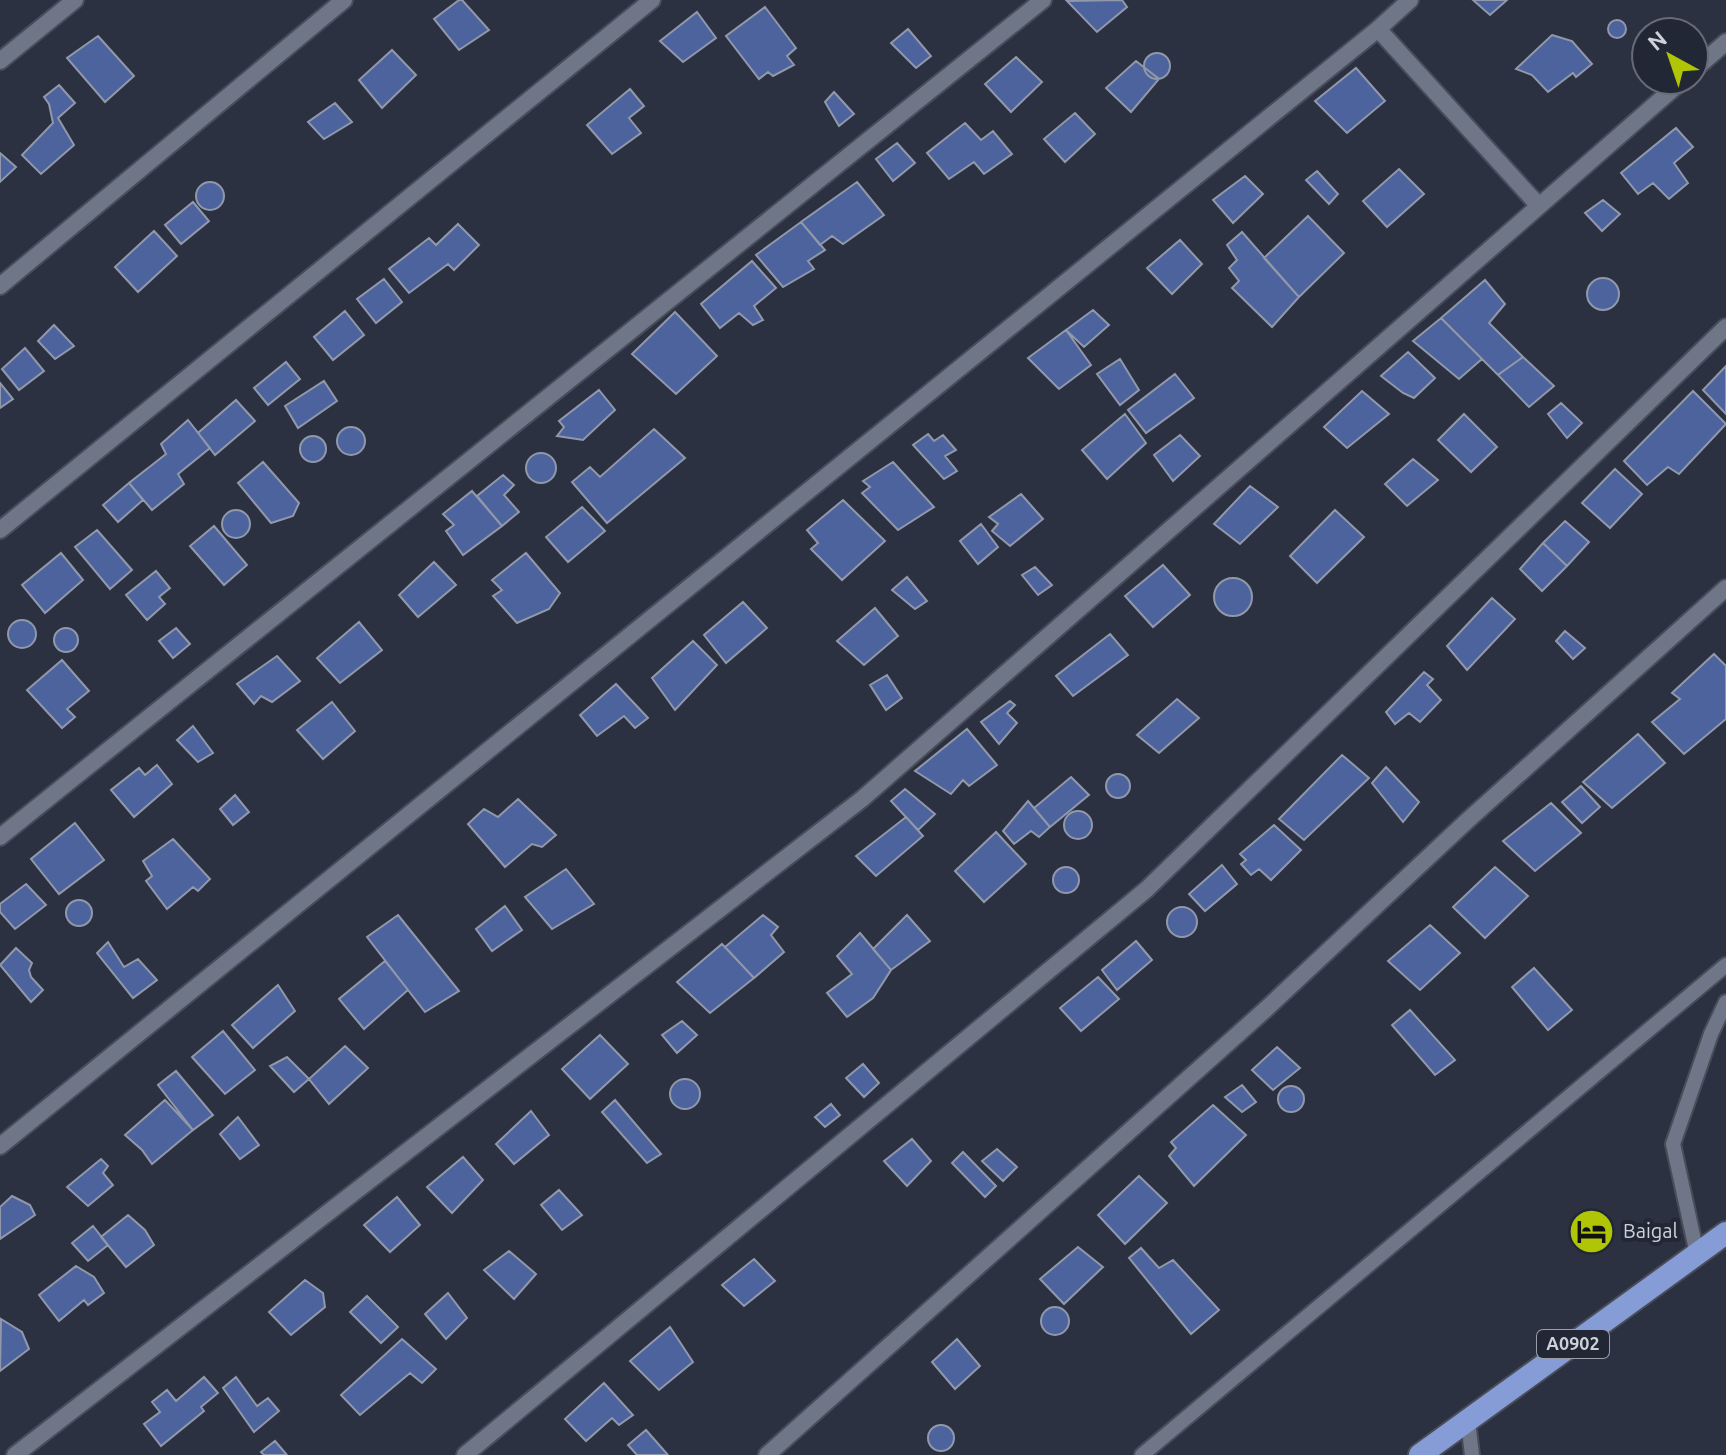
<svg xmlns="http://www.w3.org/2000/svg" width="1726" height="1455" viewBox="0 0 1726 1455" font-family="Ubuntu,sans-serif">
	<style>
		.building { fill: #4d639d; stroke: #9098aa; stroke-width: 2 }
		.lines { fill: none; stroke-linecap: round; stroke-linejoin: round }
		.service-casing { stroke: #484d59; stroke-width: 18 }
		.minor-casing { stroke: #484d59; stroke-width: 20 }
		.trunk-casing { stroke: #484d59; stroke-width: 26 }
		.service { stroke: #6f7687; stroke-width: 14 }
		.minor { stroke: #6f7687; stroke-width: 16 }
		.trunk { stroke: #869cd6; stroke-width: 22 }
		.labels { text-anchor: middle; stroke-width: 8; stroke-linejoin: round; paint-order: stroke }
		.shield { fill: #212735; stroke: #999ea9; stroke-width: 2 }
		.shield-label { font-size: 18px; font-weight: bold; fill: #cdd1db }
		.poi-label { font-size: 20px; fill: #cdd1db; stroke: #212735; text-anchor: start }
	</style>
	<rect width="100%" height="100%" fill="#2b3140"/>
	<path class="building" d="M459 0H462L489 30 459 50 434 19Z
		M1122 0 1127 7 1097 32 1067 1Z
		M1473 0H1507L1490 15Z
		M765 7 796 48 787 56 794 65 773 76 768 72 759 79 726 36Z
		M697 12 716 38 683 62 660 41Z
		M1608 29a9 9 0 1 1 18 0a9 9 0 1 1-18 0Z
		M908 29 931 56 916 68 891 43Z
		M1552 35 1572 41 1592 64 1576 77 1573 73 1548 92 1532 75 1516 69Z
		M98 36 134 76 105 102 67 58Z
		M392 50 416 75 382 108 359 80Z
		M1144 66a13 13 0 1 1 26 0a13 13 0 1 1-26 0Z
		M1016 57 1042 82 1011 112 985 84Z
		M1136 61 1159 79 1131 112 1106 88Z
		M1356 68 1385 101 1347 133 1315 101Z
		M59 85 75 103 58 118 74 145 41 174 22 155 53 123 49 104 44 97Z
		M630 89 644 106 629 118 641 133 612 154 587 125Z
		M834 92 854 114 839 126 825 102Z
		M335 103 352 122 324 139 308 122Z
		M1075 113 1095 134 1065 162 1044 139Z
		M965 123 981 140 993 131 1012 154 984 174 974 162 949 179 927 153Z
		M1676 128 1693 147 1674 163 1688 183 1669 199 1653 183 1638 194 1621 173Z
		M897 143 915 163 893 181 876 159Z
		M0 153 16 167 0 182Z
		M1399 169 1424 194 1387 227 1363 201Z
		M1317 171 1338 194 1329 204 1306 180Z
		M1245 176 1263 194 1233 223 1213 200Z
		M196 196a14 14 0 1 1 28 0a14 14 0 1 1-28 0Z
		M857 182 884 215 843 244 832 236 820 245 801 222Z
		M1603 200 1620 214 1602 231 1585 213Z
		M193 202 209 221 181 244 165 225Z
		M1308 216 1344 253 1299 297 1264 258Z
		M801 222 825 250 808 261 814 269 783 287 756 255Z
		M458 224 479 245 454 270 448 264 409 293 389 269 429 238 436 245Z
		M154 231 177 256 138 292 115 267Z
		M1242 232 1299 297 1272 327 1232 288 1239 281 1229 268 1237 260 1227 245Z
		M1180 240 1202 264 1172 294 1147 268Z
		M752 261 776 288 754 306 763 320 753 325 739 313 720 328 701 304Z
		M1587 294a16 16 0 1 1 32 0a16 16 0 1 1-32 0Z
		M384 279 402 302 376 323 357 299Z
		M1485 280 1505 304 1489 323 1523 357 1498 375 1441 318Z
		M1093 310 1109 325 1084 347 1066 330Z
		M345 311 364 335 333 360 314 337Z
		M675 312 717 356 676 394 632 354Z
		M1441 318 1482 359 1459 379 1413 341Z
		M54 325 74 346 55 359 38 341Z
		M1066 330 1091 365 1059 389 1028 358Z
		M25 348 44 371 19 390 2 369Z
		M1408 352 1435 378 1414 398 1403 393 1381 376Z
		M1523 357 1554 386 1529 407 1498 375Z
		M1120 359 1139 390 1120 405 1097 374Z
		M286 362 300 379 268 405 254 388Z
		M1726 366V414L1703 390Z
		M1175 374 1194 398 1146 433 1128 410Z
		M324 381 337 401 298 428 285 406Z
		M0 383 13 399 0 408Z
		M599 390 615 410 583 440 557 436 564 427 559 421Z
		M1362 391 1389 414 1347 448 1324 427Z
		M1693 391 1726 424 1679 474 1668 467 1647 485 1624 461Z
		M236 400 255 421 215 455 198 433Z
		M1561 403 1582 423 1567 438 1548 414Z
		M1125 414 1146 443 1107 479 1082 450Z
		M1464 414 1497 447 1471 472 1438 440Z
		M188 420 210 448 178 474 184 484 152 510 129 483 166 454 161 444Z
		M337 441a14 14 0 1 1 28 0a14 14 0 1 1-28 0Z
		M654 429 685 458 607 523 572 482 590 467 600 477Z
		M928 434 934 441 943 435 956 450 945 456 957 471 944 479 913 445Z
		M1180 435 1200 456 1173 481 1154 455Z
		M300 449a13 13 0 1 1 26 0a13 13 0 1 1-26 0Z
		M526 468a15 15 0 1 1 30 0a15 15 0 1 1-30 0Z
		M1413 459 1438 480 1407 506 1385 484Z
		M263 462 299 503 293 516 271 523 238 483Z
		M893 462 934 507 898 530 862 493 870 487 863 481Z
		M1615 469 1642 494 1610 528 1582 503Z
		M503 475 514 485 504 495 519 512 502 526 477 496Z
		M129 483 143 500 118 522 103 505Z
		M1250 486 1278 507 1240 544 1214 524Z
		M472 491 502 526 463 555 446 531 454 525 443 514Z
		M1021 494 1043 519 1010 546 992 531 998 524 989 517Z
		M843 500 885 541 842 580 811 549 818 543 807 530Z
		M582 507 605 531 568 562 546 537Z
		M1335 510 1364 537 1317 583 1290 556Z
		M222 524a14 14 0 1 1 28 0a14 14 0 1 1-28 0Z
		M1565 521 1589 542 1567 566 1543 543Z
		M981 524 998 547 978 564 960 541Z
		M214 526 247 565 224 585 190 546Z
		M97 530 132 570 110 589 75 547Z
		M1543 543 1567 566 1542 591 1520 569Z
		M61 553 83 580 45 613 22 585Z
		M526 553 560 593 549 609 517 623 493 596 502 590 492 580Z
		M434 562 456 585 418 617 399 595Z
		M1163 565 1190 595 1153 627 1125 596Z
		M1035 567 1052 585 1038 595 1022 575Z
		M156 571 170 588 159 597 165 604 147 620 126 595Z
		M907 577 927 601 915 609 892 590Z
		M1214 597a19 19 0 1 1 38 0a19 19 0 1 1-38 0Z
		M1492 598 1515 619 1467 670 1447 646Z
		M743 602 767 628 726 663 704 635Z
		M875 608 898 636 864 665 837 641Z
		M8 634a14 14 0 1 1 28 0a14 14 0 1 1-28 0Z
		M359 622 382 650 340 683 317 658Z
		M54 640a12 12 0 1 1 24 0a12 12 0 1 1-24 0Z
		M176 628 190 644 173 658 159 641Z
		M1565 631 1585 648 1573 659 1556 641Z
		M1110 634 1128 655 1073 696 1056 676Z
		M693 641 717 665 675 710 652 678Z
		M1714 654 1726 666V719L1684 754 1652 722 1680 699 1672 693Z
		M277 656 300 681 272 702 261 696 254 704 237 684Z
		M62 660 89 691 67 709 75 717 62 728 27 690Z
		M1424 672 1433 679 1427 685 1441 700 1420 722 1409 713 1395 724 1386 712Z
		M887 675 902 698 886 710 870 685Z
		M616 684 648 718 635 728 624 716 597 736 580 715Z
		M1177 699 1199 718 1159 753 1137 735Z
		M1010 701 1015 705 1007 713 1017 723 999 744 981 722Z
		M332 702 355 731 323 759 297 730Z
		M193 726 213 753 198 762 177 740Z
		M967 729 997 765 969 786 963 780 951 794 915 771Z
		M1638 734 1665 763 1612 808 1583 782Z
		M1342 755 1369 778 1304 840 1279 819Z
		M157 765 172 784 134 817 111 790 139 768 145 775Z
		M1386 767 1419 802 1403 822 1372 783Z
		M1106 786a12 12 0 1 1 24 0a12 12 0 1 1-24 0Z
		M1071 777 1089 795 1050 827 1034 808Z
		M1581 786 1600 807 1582 823 1562 802Z
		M905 789 935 814 918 830 891 801Z
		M235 795 249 812 233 825 220 809Z
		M518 799 556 835 542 847 532 844 505 867 468 824 484 809 498 817Z
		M1028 801 1050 827 1039 837 1031 831 1014 844 1003 831Z
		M1551 803 1581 833 1535 871 1503 841Z
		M1064 825a14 14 0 1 1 28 0a14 14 0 1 1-28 0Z
		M906 817 923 836 876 876 856 856Z
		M75 823 104 860 59 894 31 859Z
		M1274 825 1301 850 1271 880 1259 869 1251 875 1241 864 1246 860 1240 854Z
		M996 832 1026 864 984 902 955 871Z
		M173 839 210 879 198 891 193 887 167 909 146 881 152 876 143 861Z
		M1222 865 1237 884 1205 911 1189 894Z
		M1495 867 1528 896 1485 938 1453 907Z
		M1053 880a13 13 0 1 1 26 0a13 13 0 1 1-26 0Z
		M566 869 594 904 552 929 525 897Z
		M26 884 46 905 15 929 0 912V904Z
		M66 913a13 13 0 1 1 26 0a13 13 0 1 1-26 0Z
		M505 906 522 930 492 951 476 929Z
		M1167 922a15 15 0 1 1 30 0a15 15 0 1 1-30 0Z
		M398 915 459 991 425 1012 367 937Z
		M763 915 778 927 771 935 784 952 754 978 725 947Z
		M907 915 930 941 891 970 873 949Z
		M1430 925 1460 953 1420 990 1388 961Z
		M860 933 891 970 873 998 847 1017 827 993 852 974 837 956Z
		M1136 941 1152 960 1117 990 1102 970Z
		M108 942 124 967 138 959 157 980 133 998 97 953Z
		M722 944 754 978 710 1013 677 982Z
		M16 948 32 963 29 970 31 977 43 990 31 1002 0 965Z
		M385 961 408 990 364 1029 339 999Z
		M1534 968 1572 1010 1548 1030 1512 987Z
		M1098 977 1119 999 1081 1031 1060 1008Z
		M278 985 295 1011 253 1048 232 1025Z
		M1410 1010 1455 1060 1435 1075 1392 1025Z
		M682 1021 697 1035 677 1053 662 1035Z
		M223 1031 255 1070 225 1094 192 1057Z
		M600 1035 628 1064 590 1099 562 1069Z
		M345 1046 368 1068 329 1104 309 1079Z
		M1277 1047 1300 1068 1273 1090 1252 1070Z
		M287 1057 309 1079 294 1092 270 1066Z
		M863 1064 879 1083 864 1097 846 1078Z
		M176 1071 213 1115 193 1130 158 1085Z
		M670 1094a15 15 0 1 1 30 0a15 15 0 1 1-30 0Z
		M1242 1085 1256 1102 1242 1112 1225 1097Z
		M1278 1099a13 13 0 1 1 26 0a13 13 0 1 1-26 0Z
		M165 1100 193 1130 152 1164 142 1150 125 1135Z
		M615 1100 661 1154 647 1163 602 1112Z
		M831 1104 840 1115 825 1127 815 1117Z
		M1213 1105 1246 1135 1194 1186 1169 1156 1176 1148 1171 1142Z
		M531 1111 549 1135 514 1164 496 1144Z
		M238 1117 259 1145 240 1159 220 1134Z
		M912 1139 931 1161 907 1186 884 1161Z
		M997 1149 1017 1167 1003 1181 982 1161Z
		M963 1152 996 1186 985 1197 952 1163Z
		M463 1157 483 1180 452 1213 427 1187Z
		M101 1159 108 1166 103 1173 113 1185 88 1206 67 1187Z
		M1139 1176 1167 1203 1125 1244 1098 1215Z
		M559 1190 582 1215 562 1230 541 1205Z
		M12 1196 30 1205 35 1215 0 1239V1207Z
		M397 1197 420 1225 390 1252 364 1225Z
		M128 1215 145 1230 154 1245 126 1267 101 1237Z
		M93 1226 108 1245 88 1261 72 1243Z
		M1078 1247 1103 1267 1064 1304 1040 1279Z
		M1141 1248 1159 1268 1173 1260 1219 1310 1191 1334 1129 1258Z
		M509 1251 536 1274 514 1299 484 1270Z
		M754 1259 775 1281 744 1306 722 1285Z
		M76 1266 94 1277 104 1293 88 1305 84 1300 59 1321 39 1295Z
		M305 1280 323 1293 325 1307 291 1335 269 1312Z
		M448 1293 467 1318 446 1339 425 1314Z
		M367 1296 398 1327 381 1343 350 1312Z
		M1041 1321a14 14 0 1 1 28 0a14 14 0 1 1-28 0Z
		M1 1319 22 1332 29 1349 0 1371Z
		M670 1327 693 1362 659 1390 630 1361Z
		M402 1339 436 1369 422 1383 410 1373 360 1415 341 1395Z
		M957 1339 980 1366 955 1389 932 1362Z
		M204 1377 218 1393 201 1407 204 1411 161 1446 144 1424 160 1412 152 1402 167 1390 176 1401Z
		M236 1377 257 1406 268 1398 279 1411 254 1432 223 1388Z
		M604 1383 633 1415 619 1425 612 1418 586 1441 565 1419Z
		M928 1438a13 13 0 1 1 26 0a13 13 0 1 1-26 0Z
		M646 1430 668 1455H637L628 1445Z
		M275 1441 287 1455H264L261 1452Z"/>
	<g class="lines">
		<defs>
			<path id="service" d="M1697 1254 1673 1144 1711 1034 1726 1002
				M1468 1421 1472 1455
				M1142 1455 1726 965"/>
			<path id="minor" d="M1378 29 1539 206
				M0 61 75 0
				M1694 70 1726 42
				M0 286 344 0
				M0 530 652 0
				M0 837 1043 0
				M0 1146 1378 29 1410 0
				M15 1455 862 799 1683 80
				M465 1455 1147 889 1726 327
				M767 1455 1266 1009 1468 820 1726 588"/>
			<path id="trunk" d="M1420 1455 1726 1233"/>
		</defs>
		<use href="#service" class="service-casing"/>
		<use href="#minor" class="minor-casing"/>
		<use href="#trunk" class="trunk-casing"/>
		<use href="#service" class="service"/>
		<use href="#minor" class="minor"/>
		<use href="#trunk" class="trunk"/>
	</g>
	<defs>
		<symbol id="hotel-disc" viewBox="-11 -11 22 22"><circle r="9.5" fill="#afc506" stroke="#212735"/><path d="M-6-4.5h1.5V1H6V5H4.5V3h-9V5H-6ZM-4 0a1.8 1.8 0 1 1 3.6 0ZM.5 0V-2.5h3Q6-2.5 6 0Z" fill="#111"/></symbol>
	</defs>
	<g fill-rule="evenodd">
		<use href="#hotel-disc" x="1566" y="1206" width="51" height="51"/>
	</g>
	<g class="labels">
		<rect class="shield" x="1537" y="1330" width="72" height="28" rx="6"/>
		<g class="shield-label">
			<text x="1573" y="1350">A0902</text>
		</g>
		<g class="poi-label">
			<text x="1623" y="1238">Baigal</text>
		</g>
	</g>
	<g transform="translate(1670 56) rotate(320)"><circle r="38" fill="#212735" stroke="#666b77" stroke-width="2"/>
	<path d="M0-6L14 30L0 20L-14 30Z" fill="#afc506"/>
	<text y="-12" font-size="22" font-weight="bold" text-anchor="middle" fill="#cdd1db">N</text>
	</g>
</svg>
